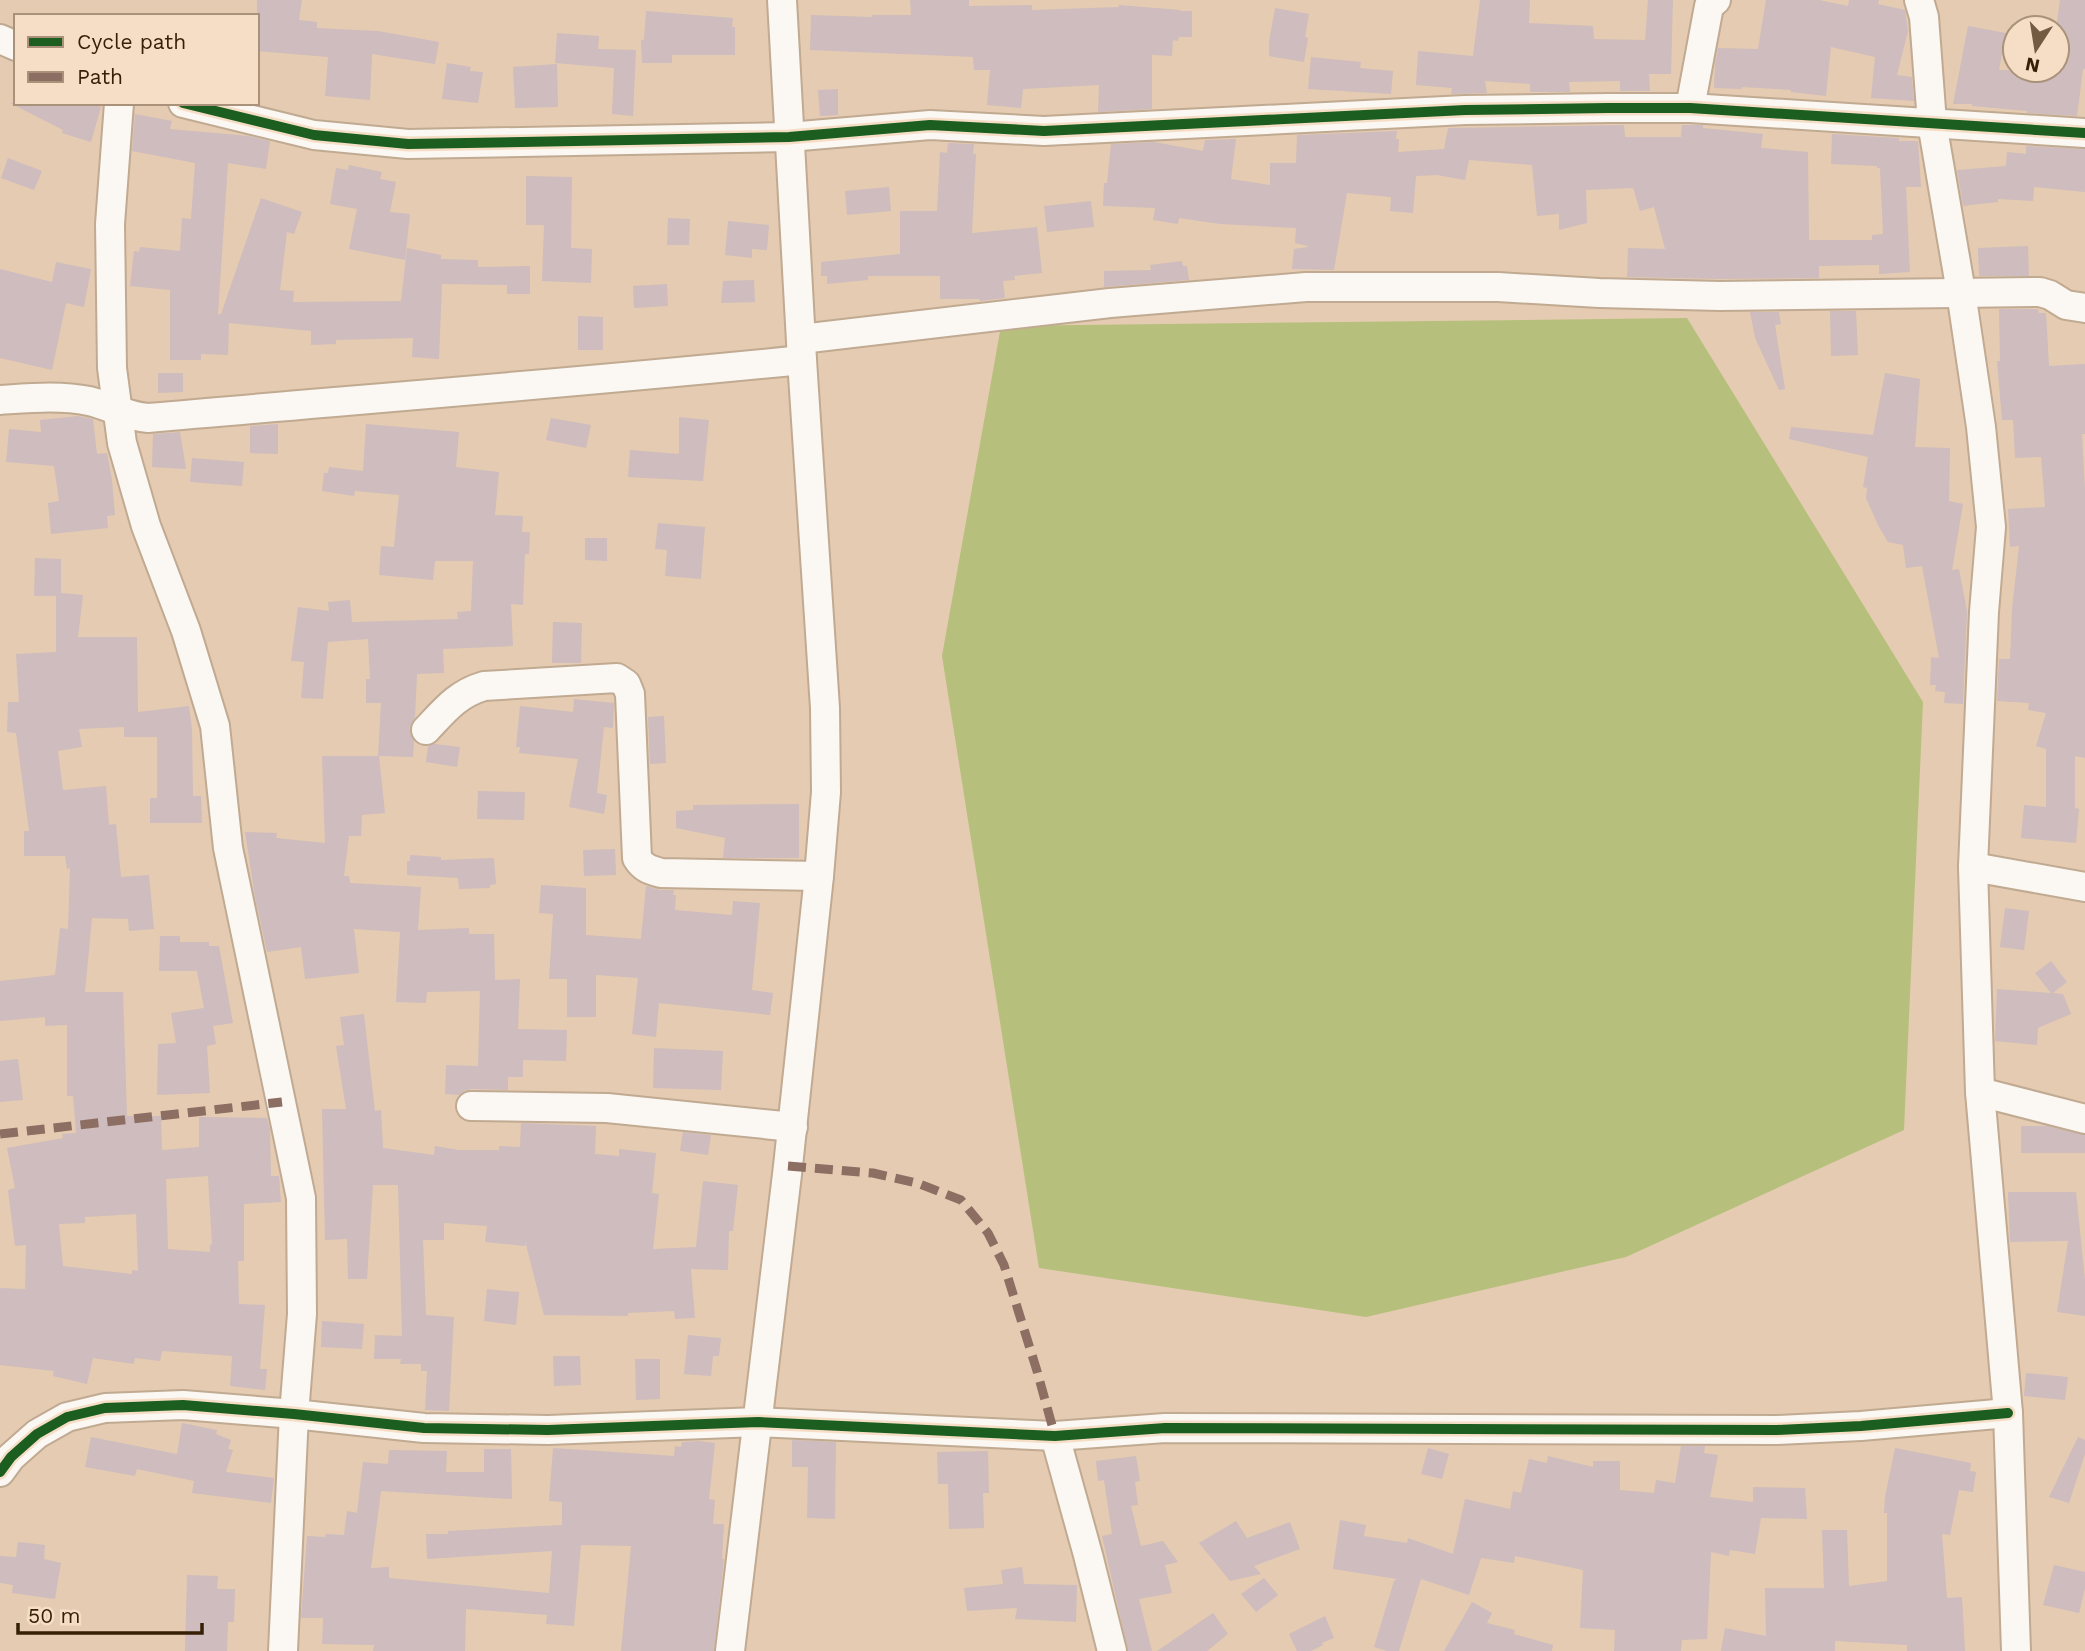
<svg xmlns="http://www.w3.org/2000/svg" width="2085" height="1651" viewBox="0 0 2085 1651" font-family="'Work Sans',sans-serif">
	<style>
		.green { fill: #b6c07c }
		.building { fill: #cebcbe; fill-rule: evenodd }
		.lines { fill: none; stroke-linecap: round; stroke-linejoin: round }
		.street-casing { stroke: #c0aa92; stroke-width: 32 }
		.street { stroke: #fbf7f3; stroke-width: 28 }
		.quiet { stroke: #8d6e63; stroke-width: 9; stroke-dasharray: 18 9; stroke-linecap: butt }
		.cycleway-casing { stroke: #f6dec6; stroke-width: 15 }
		.cycleway { stroke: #1b5e20; stroke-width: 10 }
	</style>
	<rect width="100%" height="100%" fill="#e5cbb1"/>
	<path class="green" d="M1687,318L1923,702L1904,1130L1626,1257L1366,1317L1039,1268L942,656L1001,326Z"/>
	<g class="building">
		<path d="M257,0H302L299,20L317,22V28L378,31L439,42L435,64L372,54L370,100L325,96L328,57L257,51Z"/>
		<path d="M910,0H969V6L1032,5V10L1119,7V5L1180,10V11H1192V37H1179L1178,41L1173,40L1172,56L1152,55V109L1098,112L1099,85L1023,89L1021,108L987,105L990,70H974L973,57L810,50L811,15L872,17V15H911Z"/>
		<path d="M1480,0H1530L1529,23L1593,26L1594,39L1645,40L1648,0H1673L1671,74H1649L1650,91H1620V81L1569,82L1570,92H1530V84L1485,81L1487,93L1451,94L1452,88L1416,85L1418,51L1473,56Z"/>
		<path d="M1766,0H1819L1848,6L1849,0H1879L1878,4L1905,10L1908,31L1897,75L1912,77L1914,101L1871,98L1875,57L1831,47L1826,96L1791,92V90L1742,87V89L1714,88L1715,65L1718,48L1758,49Z"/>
		<path d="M2060,0H2085V69H2083L2077,116L2027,113V111L1972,106V104H1953L1968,26L2006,33L1999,70H2057V21Z"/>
		<path d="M1275,8L1309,14L1305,37L1308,38L1304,62L1269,56V42Z"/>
		<path d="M646,11L733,18L732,27H735V55H672V63H642L641,40H644Z"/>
		<path d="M557,33L599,36L598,49L636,50L633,116L612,114L614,68L555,63Z"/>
		<path d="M1311,57L1361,62L1360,68L1393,71L1391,94L1308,89Z"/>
		<path d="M447,63L471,67L470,71L483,72L478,103L442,99Z"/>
		<path d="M557,64L558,107L515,108L513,67Z"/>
		<path d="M838,89V115L820,116L818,90Z"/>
		<path d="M10,103H88L101,107L91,142L62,133L63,130Z"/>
		<path d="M135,114L172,121L170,129L249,136L270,141L266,169L228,163L218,314H221L261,198L302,212L294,234L287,232L280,290L294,291L293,302L401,301L407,248L441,255V259L478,260V267L530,266V294H507V285L442,284L439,359L412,357L413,338L336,340V344L311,345V331L229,323L228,355L201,354V360H170V290L130,286L134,251L139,252L140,247L180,251L182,218L191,219L195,163L132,151Z"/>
		<path d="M1624,125L1625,137H1681L1682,125H1703V128L1763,134L1761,148L1808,152L1809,240H1872V235L1883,234L1880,168H1877V166L1831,164L1832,134L1899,138V141H1918L1921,187H1906L1910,272L1879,274V265L1819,266V278L1720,279L1627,277L1628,248L1665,249L1654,207L1640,211L1633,188L1586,190L1587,223L1559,230V214L1537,216L1532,165L1469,160L1465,180L1437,175L1416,176L1413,213L1390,211L1391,197L1347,193L1334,270L1292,269L1294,249L1308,247V246L1295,243L1296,228L1220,224L1179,218L1178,224L1153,220L1155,208L1103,206L1104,183H1107L1111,144L1154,142L1203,151L1205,140L1236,139L1231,179L1270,185V163H1296L1297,135L1397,131L1396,139H1399L1398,152L1444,149L1448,128Z"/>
		<path d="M948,143L974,144L973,154H976L972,233L1037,227L1042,273L1014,276L1015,280L1003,281L1005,298L980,301L979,299H940V276H868V280L827,284V276H821V262L900,254V211H937L940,152L947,153Z"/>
		<path d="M2026,146L2085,149V192L2034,187L2033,201L1998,199V202L1963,206L1957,170L2006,166L2007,152L2026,154Z"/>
		<path d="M8,158L42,171L34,190L1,178Z"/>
		<path d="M349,165L382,172L380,179L396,182L390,212L410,214L405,260L349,249L357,209L330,204L336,168L348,170Z"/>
		<path d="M526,176L572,177L571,248L592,249L591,283L542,281L544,225H526Z"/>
		<path d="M889,187L891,211L847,215L845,191Z"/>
		<path d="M1091,201L1094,227L1047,232L1044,206Z"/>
		<path d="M668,218L690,219L689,245H667Z"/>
		<path d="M728,221L769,225L767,250L752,249V258L725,255Z"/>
		<path d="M2028,246L2029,276H1979L1978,248Z"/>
		<path d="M1182,261L1183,266H1187L1189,280L1104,287V271L1151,270L1150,265Z"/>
		<path d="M56,262L91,269L84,307L66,303L52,370L0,358V269L52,282Z"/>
		<path d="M754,280L755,302L721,303L723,281Z"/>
		<path d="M667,284L668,306L634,308L633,286Z"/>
		<path d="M1999,309H2038L2039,313H2046L2049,366L2085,364V434H2082L2085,490V758L2075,756V808L2079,809L2076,843L2021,838L2024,805L2046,807V749L2036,746L2046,713L2028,710L2029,703L1997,701L1999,659H2010L2012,609L2019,546L2010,547L2008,509L2045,507L2041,457L2015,458L2013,420H2002L1997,361H2000Z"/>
		<path d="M1830,311H1856L1858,355L1831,356Z"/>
		<path d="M1750,312H1779L1781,324L1775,325L1785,389L1779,390L1755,338Z"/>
		<path d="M578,316L603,317V350H578Z"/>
		<path d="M158,373H183V392L158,393Z"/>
		<path d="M1885,373L1920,379L1915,447L1950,448L1949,501L1963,504L1952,570L1959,569L1967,611L1963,704L1944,703L1945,692L1935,691L1936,685H1930L1931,657L1939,658L1922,566L1906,568L1903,545L1888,542L1878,525L1866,498L1867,488L1863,487L1868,457L1789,439L1791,427L1873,435Z"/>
		<path d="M78,416L93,419L97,454L107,453L112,480L115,515L107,516L108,528L51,534L48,503L59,501L54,466L6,462L9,429L41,432L40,420Z"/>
		<path d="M679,417L709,420L703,481L628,477L630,450L679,454Z"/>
		<path d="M551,418L591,425L586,448L546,440Z"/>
		<path d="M278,424V454L250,453V426Z"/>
		<path d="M366,424L459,432L456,467L499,472L495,515L523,516L522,532H530L529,554H525L523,605L511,604L513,646L443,649L444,673L417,674L415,717L410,727V734L414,741L413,757L379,756L385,813L362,815L361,836H349L344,876H349L350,883L421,887L418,930L469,928V934H494L495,980L520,979L518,1029L567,1030L566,1061L523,1060V1077H508V1090L471,1089L464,1091L459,1095L445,1094L446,1065L478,1066L480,991L427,992L426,1003L396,1002L400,932L354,929L359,973L305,979L301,947L267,952L255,897L245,832L277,833L276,838L325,843L322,756H378L381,703H366V679H370L368,639L328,642L323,699L301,698L304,662L291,661L298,607L329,611L328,602L350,600L352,622L458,619L457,612L471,611L473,561H435L433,580L379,575L381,546L394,547L399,495L355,491L354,496L322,491L324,473H328L329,467L363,471Z"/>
		<path d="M180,432L186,469L152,467L153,434Z"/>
		<path d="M192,458L244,462L242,486L190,482Z"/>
		<path d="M658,523L705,527L701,579L665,576L667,550L655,549Z"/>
		<path d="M585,538H607V561L585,560Z"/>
		<path d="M35,558L61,559V593L83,595L78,637H137L138,712L189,706L192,729L193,796H201L202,823H150V798H157V737H124V727L79,729L82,747L58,751L63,790L106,786L109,825L116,824L121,877L149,875L154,929L129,931L128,919L92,918L85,992H123L127,1116H161L162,1150L199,1147V1117L267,1118L270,1130L271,1176H279L281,1202L244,1204V1261H238L239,1304L265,1305L260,1369H267L265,1390L230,1386L232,1356L162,1351L160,1361L135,1358L134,1364L93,1358L87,1384L53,1376L54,1371L0,1365V1288L25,1289L26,1245L15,1246L8,1190L15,1188L7,1148L63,1138L62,1134L76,1133L73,1096H67V1025L45,1026V1017L0,1021V981L55,975L60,928L68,929L70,868L67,869L65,856H24V831H29L16,733L7,732L8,702H19L16,654L56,652V596H34ZM208,1176L212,1244L210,1245V1252L168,1249L166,1179ZM136,1214L138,1271L132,1270V1274L63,1266L59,1224L85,1223V1217Z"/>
		<path d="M553,622L582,623L581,663H552Z"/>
		<path d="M574,699L614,703L613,728L604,727L597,793L607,795L604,814L569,807L578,759L519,753L520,747H516L520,706L573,712Z"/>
		<path d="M664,716L666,763L650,764L648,717Z"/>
		<path d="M435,744L460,747L457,767L426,762L428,746Z"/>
		<path d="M478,791L525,792L524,820L477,819Z"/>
		<path d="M799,804V858H723L725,838L676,828V811L693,810V805Z"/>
		<path d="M615,849L616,875L584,876L583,850Z"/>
		<path d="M410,855L441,857V860L494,858L496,884L490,885V888L459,889L458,878L407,875V861H410Z"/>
		<path d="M541,885L586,888V935L641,939L646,886L660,890H674L673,895H676L675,910L732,915L733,901L760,903L752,990L773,993L770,1015L659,1003L656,1037L632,1034L638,978L596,975V1017H567V979H549L553,914L539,913Z"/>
		<path d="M2005,908L2029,911L2024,950L2000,947Z"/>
		<path d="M160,936H180V942H209V946H219L233,1023L213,1026L216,1044L207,1046L210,1093L157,1095L158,1044L176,1043L171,1013L204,1008L197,971H159Z"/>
		<path d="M2051,961L2067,982L2053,993L2063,994L2071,1014L2038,1028L2037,1045L1995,1041L1997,989L2051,993L2035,973Z"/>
		<path d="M364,1014L375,1111L381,1110L383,1148L434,1155L435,1146L459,1150H499V1146L520,1147L521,1123L596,1126L595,1154L619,1156V1149L656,1153L652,1193L659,1194L653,1249L696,1247L703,1181L738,1185L733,1231H729L728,1270L691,1269L695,1318L675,1319L674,1311L628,1313V1316L544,1315L525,1241V1246L485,1242L487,1226L444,1223V1240H423L426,1315L454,1317L449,1411L425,1410L427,1371H421V1364H400L401,1359H374L375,1335L402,1336L398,1185H373L367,1279H348L347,1239L325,1240L322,1109H346L336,1046L344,1045L340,1017Z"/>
		<path d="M654,1048L723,1051L721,1090L653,1088Z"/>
		<path d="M18,1059L23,1100L0,1102V1061Z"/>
		<path d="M2021,1126H2047L2085,1135V1153H2021Z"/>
		<path d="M683,1132L711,1135L708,1155L680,1151Z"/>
		<path d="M2008,1192H2076L2085,1280V1316L2057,1312L2068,1241L2010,1242Z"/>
		<path d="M487,1289L519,1292L516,1325L484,1321Z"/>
		<path d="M322,1321L364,1324L362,1349L321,1347Z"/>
		<path d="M688,1335L721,1338L719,1356H713L711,1376L684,1374Z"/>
		<path d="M553,1356H580L581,1385L554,1386Z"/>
		<path d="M635,1359H660V1399L636,1400Z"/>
		<path d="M2026,1373L2068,1377L2065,1400L2024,1396Z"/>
		<path d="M182,1423L217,1430L216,1434L231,1440L228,1449L233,1450L226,1472L274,1478L271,1503L192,1493L194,1481L137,1469L135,1476L85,1467L91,1437L177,1454Z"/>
		<path d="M2078,1437L2085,1440V1454L2069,1503L2049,1497Z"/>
		<path d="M792,1440L836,1442L835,1519L807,1518L808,1467H792Z"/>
		<path d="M699,1441L715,1443L709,1499L715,1500L713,1524H724L722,1559H724L714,1651H621L631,1546L581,1545L574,1626L546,1624L547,1615L466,1609L465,1651H373L374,1645L322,1644L323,1618H301L307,1536L325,1537L326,1534L344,1535L347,1511L357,1513L363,1462L388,1464L389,1450L447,1451L446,1472H484V1449H511L512,1499L381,1491L371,1568L389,1567V1578L549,1593L552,1551L427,1559L426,1534H448V1531L562,1525V1502L549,1501L553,1448L674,1456L675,1446L681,1447L682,1442Z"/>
		<path d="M1681,1446H1705L1704,1453L1718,1455L1710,1497L1753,1502V1487L1805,1488L1807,1519L1761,1518L1755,1554L1730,1550L1729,1556L1711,1552L1707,1639L1682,1640L1681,1651H1614L1615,1630L1580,1628L1583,1570L1515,1556L1514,1563L1481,1558L1469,1595L1421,1579L1399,1651H1387L1374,1647L1394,1581L1397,1579L1333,1569L1340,1520L1366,1525L1364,1536L1407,1543L1408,1538L1453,1554L1465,1499L1510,1509L1513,1491L1521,1493L1529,1459L1547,1463L1548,1456L1593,1467V1461H1620V1490L1654,1493L1656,1480L1675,1483Z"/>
		<path d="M1428,1448L1449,1454L1442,1479L1421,1474Z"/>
		<path d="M1895,1448L1971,1463L1970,1471L1976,1472L1973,1492L1959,1490L1950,1535L1942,1534L1947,1598L1962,1597L1965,1651H1907V1645L1835,1641V1651H1721L1725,1628L1766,1636L1765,1588H1824L1822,1530H1847L1849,1586L1887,1581V1513H1884L1885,1497Z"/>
		<path d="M988,1451L989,1493H983L984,1528L949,1529L948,1484H938L937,1452Z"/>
		<path d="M1136,1456L1140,1481L1135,1482L1138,1505L1131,1506L1141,1546L1163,1541L1178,1562L1165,1565L1172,1593L1139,1599L1152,1651H1128L1102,1536L1112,1534L1104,1480L1098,1481L1096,1461Z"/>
		<path d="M1236,1521L1247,1538L1290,1522L1300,1549L1254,1566L1261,1574L1230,1581L1199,1543Z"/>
		<path d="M18,1542L45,1545L44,1559L61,1563L55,1599L12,1593L13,1585L0,1583V1556L16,1557Z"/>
		<path d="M2054,1565L2085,1572V1588L2079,1613L2043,1605Z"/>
		<path d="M1022,1567L1024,1584L1077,1585L1076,1622L1015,1619L1017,1608L967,1611L964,1588L1003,1584L1001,1570Z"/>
		<path d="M187,1575L218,1576L217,1589H235L234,1622H228L227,1651H185Z"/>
		<path d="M1264,1578L1278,1595L1256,1612L1241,1594Z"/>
		<path d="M1472,1602L1492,1613L1487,1623L1515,1630L1514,1634L1553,1645L1552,1651H1444Z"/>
		<path d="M1213,1613L1228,1634L1207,1651H1157Z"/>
		<path d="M1325,1616L1334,1638L1322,1643L1323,1645L1311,1651H1297L1289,1634Z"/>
	</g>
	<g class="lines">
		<defs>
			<g id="street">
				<path d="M1919,0L1924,17L1932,123L1961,292L1981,427L1991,527L1984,612L1973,867L1980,1092L2008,1413L2016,1651"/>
				<path d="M0,39L16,46"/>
				<path d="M119,103L110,224L112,368L122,443L146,526L186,631L215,726L228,848L301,1198L302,1314L294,1414L283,1651"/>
				<path d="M183,103L314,135L408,144L789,137L930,125L1044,131L1465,110L1608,108H1690L2085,133"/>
				<path d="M1690,108L1709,6L1716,0"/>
				<path d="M801,339L1110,303L1306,287H1498L1599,293L1720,296L2040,292L2050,295L2066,305L2085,308"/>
				<path d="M0,400C30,398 60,395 89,401C111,406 124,416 148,418C366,399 584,382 802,360"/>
				<path d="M426,730C445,710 457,694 484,686L617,678L626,684L630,694L637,858C643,868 650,870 661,873L819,876"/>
				<path d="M1973,867L2085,887"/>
				<path d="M1980,1092L2085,1119"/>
				<path d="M471,1106L607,1108L793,1127"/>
				<path d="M1055,1436L1088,1555L1112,1651"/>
				<path d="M0,1472L11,1457L37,1434L67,1417L105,1408L183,1405L294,1414L424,1428L548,1430L758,1422L1055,1436L1165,1428L1777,1430L1861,1426L2008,1413"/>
				<path d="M730,1651L788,1166L819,876L826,792L825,708L802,360L782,0"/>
			</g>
		</defs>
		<use href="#street" class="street-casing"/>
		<use href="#street" class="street"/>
		<g class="quiet">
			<path d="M0,1134L282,1102"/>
			<path d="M788,1166L873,1173L917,1183L961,1200L988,1233L1004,1265L1037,1371L1055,1436"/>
		</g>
		<defs>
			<g id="cycleway">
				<path d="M183,103L314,135L408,144L789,137L930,125L1044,131L1465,110L1608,108H1690L2085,133"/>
				<path d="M0,1472L11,1457L37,1434L67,1417L105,1408L183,1405L294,1414L424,1428L548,1430L758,1422L1055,1436L1165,1428L1777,1430L1861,1426L2008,1413"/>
			</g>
		</defs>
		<use href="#cycleway" class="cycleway-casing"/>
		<use href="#cycleway" class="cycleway"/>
	</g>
	<rect x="14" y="14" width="245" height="91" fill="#f6dec6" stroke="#a99279" stroke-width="2"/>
	<rect x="28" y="37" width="35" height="10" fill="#1b5e20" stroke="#a99279" stroke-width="2"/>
	<text x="77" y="49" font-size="21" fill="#351f05">Cycle path</text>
	<rect x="28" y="72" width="35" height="10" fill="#8d6e63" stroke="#a99279" stroke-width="2"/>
	<text x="77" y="84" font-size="21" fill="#351f05">Path</text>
	<g transform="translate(2036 49) rotate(192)"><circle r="33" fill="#f6dec6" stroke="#a99279" stroke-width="2"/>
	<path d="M0-5L12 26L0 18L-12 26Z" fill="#735b41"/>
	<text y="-10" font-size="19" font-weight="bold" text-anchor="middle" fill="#351f05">N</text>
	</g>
	<path d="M18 1623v10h184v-10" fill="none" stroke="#351f05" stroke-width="3.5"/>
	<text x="28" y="1623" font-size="21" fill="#351f05" stroke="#f6dec6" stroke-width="5" paint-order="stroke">50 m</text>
</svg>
